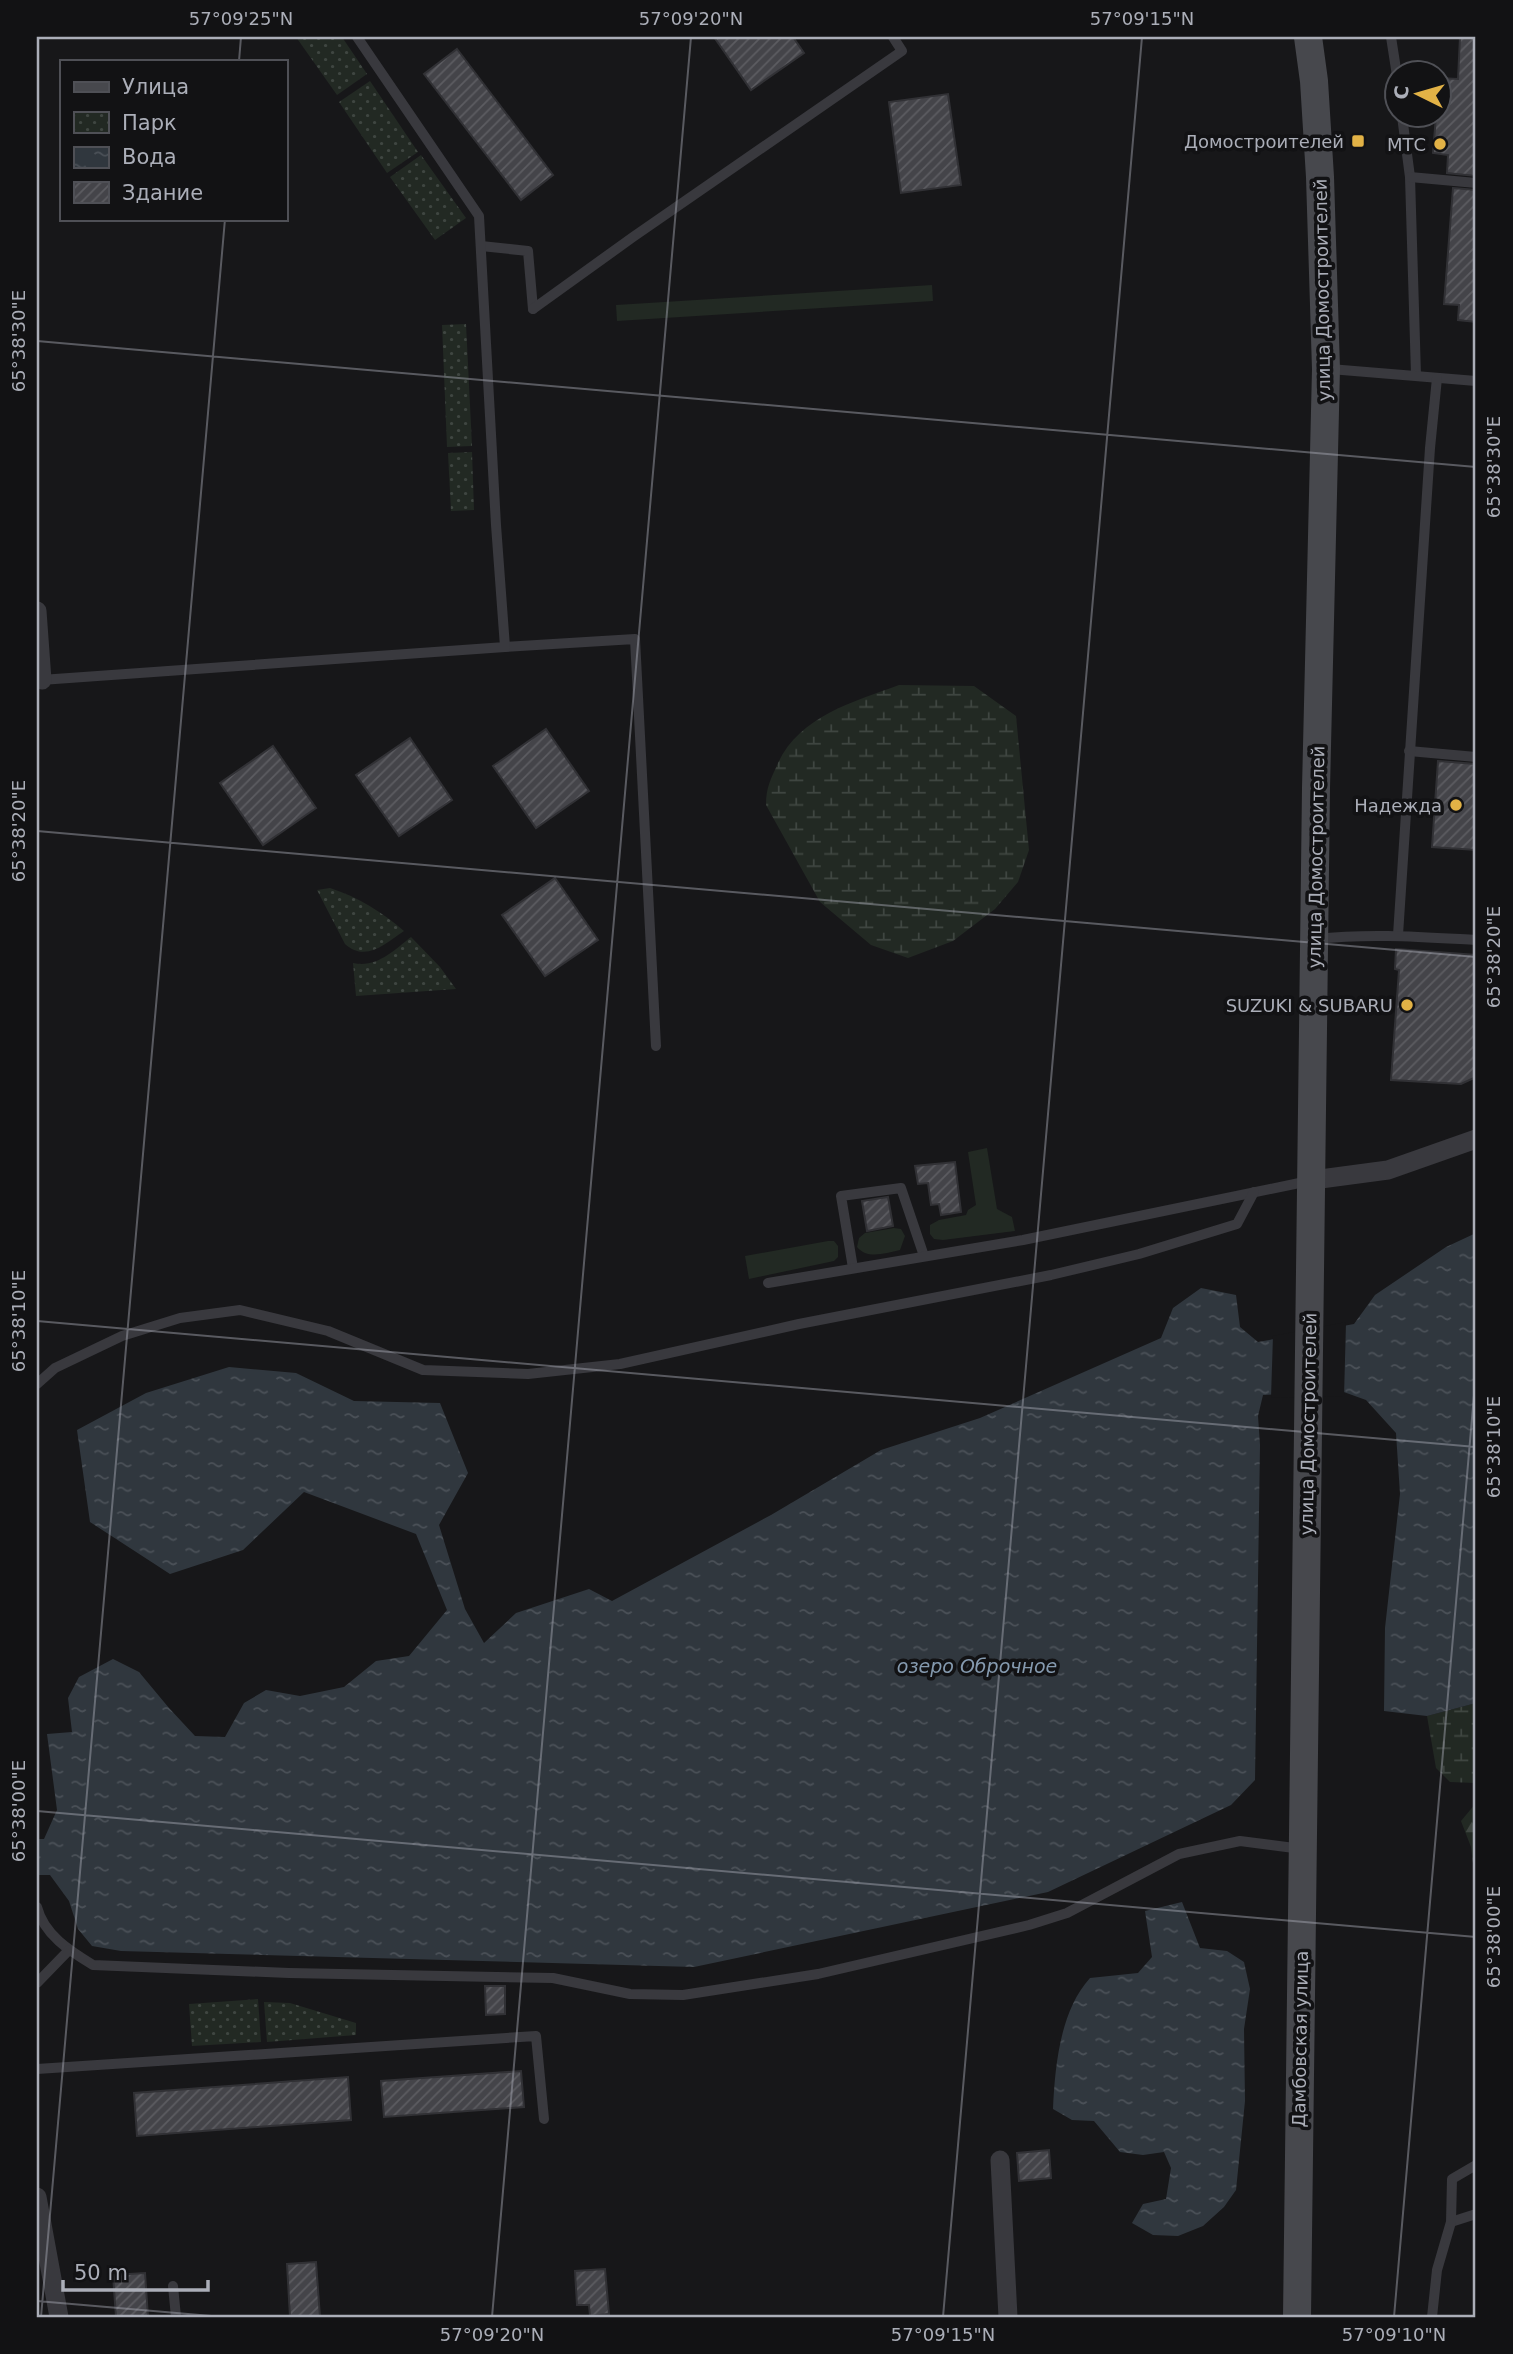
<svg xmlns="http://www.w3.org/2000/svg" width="1513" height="2354" viewBox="0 0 1513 2354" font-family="'DejaVu Sans',sans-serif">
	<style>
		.grass { fill: #222923 }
		.forest { fill: url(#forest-firs) }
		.wetland { fill: url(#wetland-marsh) }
		.park { fill: url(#park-dots) }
		.water { fill: url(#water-ripples) }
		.pier { fill: #171719 }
		.building { fill: url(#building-hatch); stroke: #313135; stroke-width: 2 }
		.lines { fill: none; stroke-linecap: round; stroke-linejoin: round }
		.service { stroke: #39393e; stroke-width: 10 }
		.minor { stroke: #39393e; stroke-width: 19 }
		.secondary { stroke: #47484d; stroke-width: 28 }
		.ticks { fill: none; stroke: #abaeb8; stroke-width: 2; stroke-opacity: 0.45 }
		.poi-dot { fill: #e2b246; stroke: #121214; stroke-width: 2.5 }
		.labels { text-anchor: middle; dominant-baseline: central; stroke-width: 7; stroke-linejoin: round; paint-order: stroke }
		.poi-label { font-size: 18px; fill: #abaeb8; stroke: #121214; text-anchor: end }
		.street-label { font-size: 18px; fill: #abaeb8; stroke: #121214 }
		.water-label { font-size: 19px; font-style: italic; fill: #859aaf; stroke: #121214 }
		.neatline { fill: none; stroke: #abaeb8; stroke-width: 2.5 }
		.ticks-label { font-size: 18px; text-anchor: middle; fill: #abaeb8 }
	</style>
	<defs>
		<pattern id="forest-firs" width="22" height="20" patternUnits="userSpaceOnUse" patternTransform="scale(1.75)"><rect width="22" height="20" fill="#222923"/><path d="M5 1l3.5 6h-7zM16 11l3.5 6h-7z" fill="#3f4641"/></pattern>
		<pattern id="wetland-marsh" width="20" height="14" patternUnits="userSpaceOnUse" patternTransform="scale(1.75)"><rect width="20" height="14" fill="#222923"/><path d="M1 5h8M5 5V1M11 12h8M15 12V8" fill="none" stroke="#3f4641"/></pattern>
		<pattern id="park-dots" width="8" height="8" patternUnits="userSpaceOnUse" patternTransform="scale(1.75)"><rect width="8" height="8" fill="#222923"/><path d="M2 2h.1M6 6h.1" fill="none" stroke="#3f4641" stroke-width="1.8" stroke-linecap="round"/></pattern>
		<pattern id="water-ripples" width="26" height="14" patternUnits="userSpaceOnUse" patternTransform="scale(1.75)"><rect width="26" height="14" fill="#30373e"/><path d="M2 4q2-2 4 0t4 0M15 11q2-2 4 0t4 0" fill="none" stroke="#4b5158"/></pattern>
		<pattern id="building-hatch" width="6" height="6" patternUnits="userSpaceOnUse" patternTransform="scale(1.75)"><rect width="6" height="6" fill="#444449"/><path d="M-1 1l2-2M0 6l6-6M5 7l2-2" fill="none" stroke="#5c5c61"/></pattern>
	</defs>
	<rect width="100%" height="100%" fill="#171719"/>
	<g class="grass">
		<path d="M932,285L933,301L617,321L616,305Z"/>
		<path d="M987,1148L997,1209L1012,1217L1015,1231L943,1240L934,1239L930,1234V1225L939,1220L966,1215L968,1210L976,1205L968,1152Z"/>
		<path d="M894,1228L901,1229L905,1236L900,1250C885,1253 868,1260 857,1247L859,1238L865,1233Z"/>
		<path d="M828,1241H834L838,1246V1257L834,1261L749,1279L745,1256Z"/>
	</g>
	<path class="forest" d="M1476,1803V1887L1471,1847L1461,1821Z"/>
	<g class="wetland">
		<path d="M899,685L974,686L1016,716L1029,850L1018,882L995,909L953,941L908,958L871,945L820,902L766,805C766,787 771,779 778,763C800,716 853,702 899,685Z"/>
		<path d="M1476,1703V1783L1450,1782L1436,1768L1427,1716Z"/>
	</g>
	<g class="park">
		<path d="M296,37H342L367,74L337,95Z"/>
		<path d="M370,81L418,152L387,173L339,102Z"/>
		<path d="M421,155L466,218L435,240L390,177Z"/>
		<path d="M466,324L472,446L447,447L442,325Z"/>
		<path d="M472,452L474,510L451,511L448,453Z"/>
		<path d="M330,888C358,897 382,912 404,931C386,943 366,963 345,944L317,890Z"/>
		<path d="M411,937L440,967L456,989L356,996L353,963C377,968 393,951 411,937Z"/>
		<path d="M258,1999L261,2042L192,2046L189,2004Z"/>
		<path d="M264,2002L290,2003L356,2023V2035L267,2042Z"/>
	</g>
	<g class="water">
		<path d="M1476,1233V1703L1427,1716L1384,1711L1385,1628L1400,1494L1396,1433L1366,1400L1341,1391L1263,1395L1258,1416L1260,1445L1255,1780L1231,1805L1048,1892L694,1967L121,1951L92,1946L78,1929L69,1901L50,1875H37V1839H44L57,1810L47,1734L72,1732L68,1698L79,1677L113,1659L139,1672L169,1708L195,1736L225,1737L244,1703L266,1690L300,1696L344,1687L376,1661L409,1656L447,1610L416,1534L304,1492L243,1550L170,1574L90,1522L77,1430L146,1393L229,1367L296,1373L354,1401L440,1403L468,1473L439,1525L465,1609L484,1643L516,1613L589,1589L612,1601L771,1515L881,1450L980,1418L1161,1338L1173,1308L1201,1288L1236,1295L1240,1327L1258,1342L1354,1324L1375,1295L1446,1247Z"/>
		<path d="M1182,1902L1200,1948L1227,1951L1244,1962L1250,1989L1244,2029L1245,2101L1236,2190L1224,2207L1203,2226L1178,2236L1153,2235L1132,2223L1143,2204L1166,2199L1171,2168L1164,2152L1143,2155L1120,2152L1094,2121L1072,2120L1053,2109C1055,2066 1060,2011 1090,1978L1138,1973L1152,1957L1145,1911Z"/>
	</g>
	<path class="pier" d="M1346,1322L1344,1396L1271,1398L1273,1336Z"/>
	<g class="building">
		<path d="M714,37H793L804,53L751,90Z"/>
		<path d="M1460,37H1476V176L1447,173L1448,155L1433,153L1436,116H1439V78L1458,79Z"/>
		<path d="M457,49L553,175L521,200L424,74Z"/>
		<path d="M948,94L961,185L901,193L889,102Z"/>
		<path d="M1453,188L1476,190V322L1458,320L1459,305L1444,304Z"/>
		<path d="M546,729L589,791L536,828L493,766Z"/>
		<path d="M410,738L452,800L399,836L356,775Z"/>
		<path d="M273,746L316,808L263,845L220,783Z"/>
		<path d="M1438,761L1476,764V850L1432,847Z"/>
		<path d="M555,878L598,940L545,976L502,915Z"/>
		<path d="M1396,949L1476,955V1077L1461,1084L1391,1080L1399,970L1395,969Z"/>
		<path d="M955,1162L961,1212L941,1215L939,1204L931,1205L928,1183L918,1184L915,1166Z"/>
		<path d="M888,1197L893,1226L867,1231L862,1201Z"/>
		<path d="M485,1986H505V2014L486,2015Z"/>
		<path d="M521,2071L524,2107L384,2117L381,2081Z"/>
		<path d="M348,2077L351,2120L137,2136L134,2093Z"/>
		<path d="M1049,2150L1051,2178L1019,2181L1017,2153Z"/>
		<path d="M316,2262L320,2317H290L287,2264Z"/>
		<path d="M605,2269L609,2314L590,2316L589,2305H577L575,2271Z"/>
		<path d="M145,2273L148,2317H116L113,2275Z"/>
	</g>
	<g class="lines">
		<g class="service">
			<path d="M1391,37L1398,82"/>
			<path d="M1402,116L1410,177L1416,375"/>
			<path d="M1410,177L1476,183"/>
			<path d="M481,246L528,251L533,309"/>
			<path d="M533,309L633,237L902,51L893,37"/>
			<path d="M1330,369L1476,381"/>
			<path d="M505,647L635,639L656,1046"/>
			<path d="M41,680L505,647L496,525L479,216L357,37"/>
			<path d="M1409,751L1476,757"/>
			<path d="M1398,935L1430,448L1437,378"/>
			<path d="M1316,939C1370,933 1422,937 1476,940"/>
			<path d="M853,1268L841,1196L901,1188L924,1256"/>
			<path d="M768,1283L1023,1240L1309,1181"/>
			<path d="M37,1384L55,1368L122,1336L180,1318L240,1310L328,1331L423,1370L528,1374L620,1364L799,1324L1051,1275L1139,1254L1237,1224L1254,1192"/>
			<path d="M37,1907C44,1935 70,1951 93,1965L289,1973L553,1978L630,1994L683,1995L818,1974L1029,1925L1067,1913L1179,1854L1240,1841L1302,1849"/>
			<path d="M37,1983L69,1950"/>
			<path d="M37,2069L536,2036L544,2119"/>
			<path d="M1451,2222L1476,2214"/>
			<path d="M173,2286L176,2317"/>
			<path d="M1432,2317L1437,2270L1451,2222L1452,2179L1476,2165"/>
		</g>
		<g class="minor">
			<path d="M37,611L42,680"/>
			<path d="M1313,1180L1388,1170L1476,1139"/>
			<path d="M1000,2160L1008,2317"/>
			<path d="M37,2197L59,2317"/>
		</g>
		<path class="secondary" d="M1297,2317L1316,788L1326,369L1320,177L1314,81L1308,37"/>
	</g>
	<path class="ticks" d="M239,61L241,37M37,341L1476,467M37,831L1476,957M37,1321L1476,1447M37,1811L1476,1937M37,2301L223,2317M41,2317L225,219M492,2317L691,37M943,2317L1142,37M1394,2317L1476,1372"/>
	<g class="poi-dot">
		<rect x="1351" y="134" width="14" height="14" rx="3.5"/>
		<circle cx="1440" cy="144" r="7"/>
		<circle cx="1456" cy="805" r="7"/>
		<circle cx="1407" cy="1005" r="7"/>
	</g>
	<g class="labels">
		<g class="poi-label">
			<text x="1344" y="141">Домостроителей</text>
			<text x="1426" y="144">МТС</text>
			<text x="1442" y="805">Надежда</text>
			<text x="1393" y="1005">SUZUKI &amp; SUBARU</text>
		</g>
		<g class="street-label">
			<text transform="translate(1322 290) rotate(-91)">улица Домостроителей</text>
			<text transform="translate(1316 857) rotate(-89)">улица Домостроителей</text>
			<text transform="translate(1308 1424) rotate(-89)">улица Домостроителей</text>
			<text transform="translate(1300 2039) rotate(-89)">Дамбовская улица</text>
		</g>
		<g class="water-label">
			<text x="977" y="1666">озеро Оброчное</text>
		</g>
	</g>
	<rect width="1513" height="2354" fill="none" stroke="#121214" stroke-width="77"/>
	<rect x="60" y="60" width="228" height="161" fill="#121214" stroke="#4f5056" stroke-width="2"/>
	<rect x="74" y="82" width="35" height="10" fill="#47484d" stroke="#4f5056" stroke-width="2"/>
	<text x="122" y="94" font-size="21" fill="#abaeb8">Улица</text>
	<rect x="74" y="112" width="35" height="21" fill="url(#park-dots)" stroke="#4f5056" stroke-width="2"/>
	<text x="122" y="130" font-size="21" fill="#abaeb8">Парк</text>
	<rect x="74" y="147" width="35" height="21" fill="url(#water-ripples)" stroke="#4f5056" stroke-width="2"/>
	<text x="122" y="164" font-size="21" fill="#abaeb8">Вода</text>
	<rect x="74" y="182" width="35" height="21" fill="url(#building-hatch)" stroke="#4f5056" stroke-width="2"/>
	<text x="122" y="200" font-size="21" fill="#abaeb8">Здание</text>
	<g transform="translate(1418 94) rotate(275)"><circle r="33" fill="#121214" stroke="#4f5056" stroke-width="2"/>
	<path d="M0-5L12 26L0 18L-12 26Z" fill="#e2b246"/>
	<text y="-10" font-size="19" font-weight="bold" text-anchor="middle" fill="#abaeb8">С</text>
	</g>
	<path d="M63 2280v10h145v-10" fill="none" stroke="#abaeb8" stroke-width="3.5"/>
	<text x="74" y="2280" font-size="21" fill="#abaeb8" stroke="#121214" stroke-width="5" paint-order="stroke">50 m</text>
	<rect x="38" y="38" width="1436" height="2278" class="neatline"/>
	<g class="ticks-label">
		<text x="241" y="25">57°09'25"N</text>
		<text x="691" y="25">57°09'20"N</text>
		<text x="1142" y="25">57°09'15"N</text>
		<text transform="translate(19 341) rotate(-90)" y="6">65°38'30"E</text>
		<text transform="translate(1494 467) rotate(-90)" y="6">65°38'30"E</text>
		<text transform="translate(19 831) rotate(-90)" y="6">65°38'20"E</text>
		<text transform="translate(1494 957) rotate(-90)" y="6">65°38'20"E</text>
		<text transform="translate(19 1321) rotate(-90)" y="6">65°38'10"E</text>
		<text transform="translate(1494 1447) rotate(-90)" y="6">65°38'10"E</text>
		<text transform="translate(19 1811) rotate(-90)" y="6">65°38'00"E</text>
		<text transform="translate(1494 1937) rotate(-90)" y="6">65°38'00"E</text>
		<text x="492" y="2341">57°09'20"N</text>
		<text x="943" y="2341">57°09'15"N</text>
		<text x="1394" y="2341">57°09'10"N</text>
	</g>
</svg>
